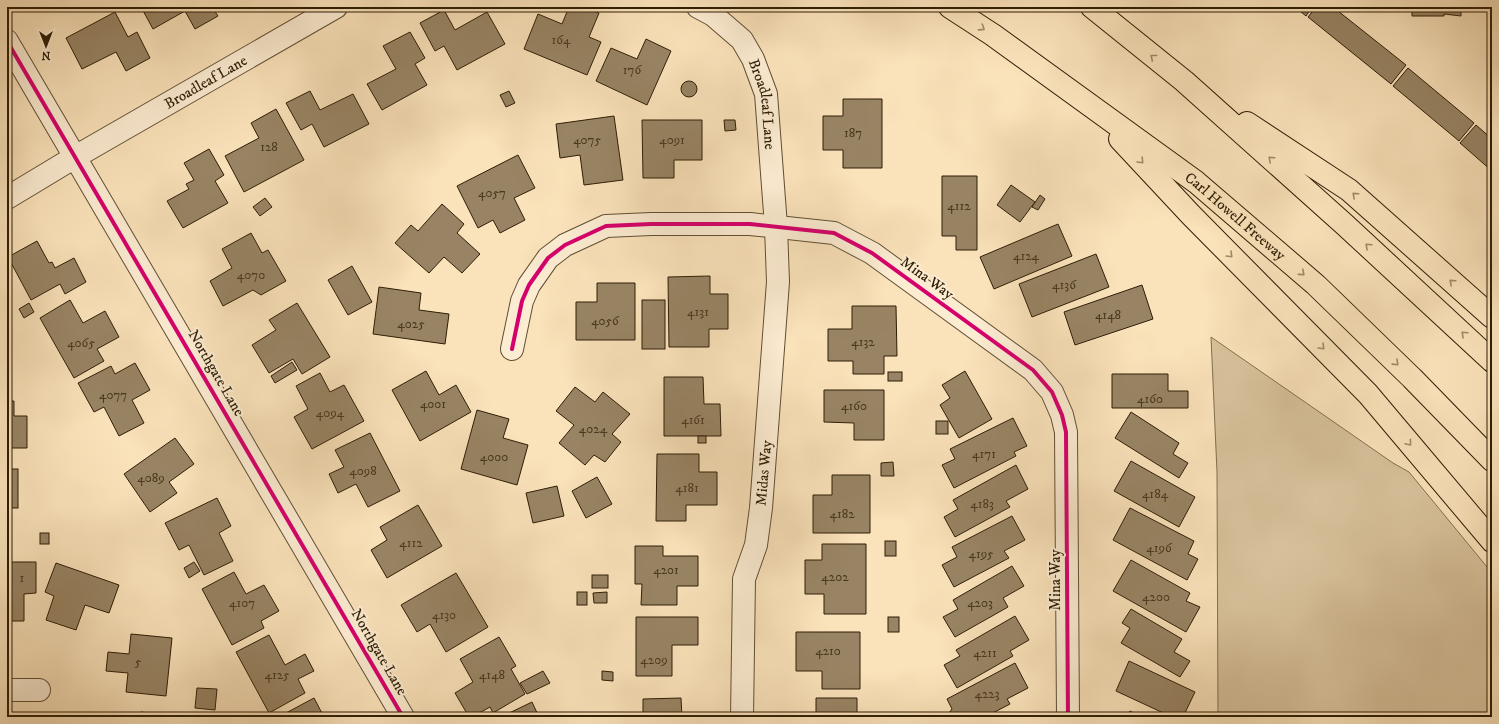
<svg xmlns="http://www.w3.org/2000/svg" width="1499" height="724" viewBox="0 0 1499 724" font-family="'IM FELL DW Pica',serif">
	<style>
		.green { fill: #d7c19b; stroke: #827050 }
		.building { fill: #988464; stroke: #2e1e06 }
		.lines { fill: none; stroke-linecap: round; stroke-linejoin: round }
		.street-casing { stroke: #614f33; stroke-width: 24 }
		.highway-casing { stroke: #2e1e06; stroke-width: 24 }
		.street { stroke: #fcecd2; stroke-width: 22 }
		.highway { stroke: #fae2ba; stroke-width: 22 }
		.cycleway-casing { stroke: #fcecd2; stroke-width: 6 }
		.cycleway { stroke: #d6006c; stroke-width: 4 }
		.oneway { stroke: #9e8a69 }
		.labels { text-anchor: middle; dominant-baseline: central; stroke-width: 4; stroke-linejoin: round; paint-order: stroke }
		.number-label { font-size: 13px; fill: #48381e }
		.street-label { font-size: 15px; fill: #2e1e06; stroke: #fcecd2 }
	</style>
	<rect width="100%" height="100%" fill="#fae2ba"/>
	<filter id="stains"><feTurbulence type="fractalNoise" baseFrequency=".005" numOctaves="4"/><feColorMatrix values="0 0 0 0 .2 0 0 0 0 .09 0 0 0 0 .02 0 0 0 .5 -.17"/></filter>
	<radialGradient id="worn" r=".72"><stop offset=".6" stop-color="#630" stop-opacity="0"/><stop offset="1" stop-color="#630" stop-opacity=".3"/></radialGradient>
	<path class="green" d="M1211,337L1393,463L1409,472L1492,573V717H1218L1217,472Z"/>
	<g class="building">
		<path d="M141,7H212L218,16L195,29L185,11L153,29Z"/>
		<path d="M569,7H584L599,13L589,37L601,42L587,75L524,49L538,14L562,24Z"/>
		<path d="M1295,7H1312L1306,16Z"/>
		<path d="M1316,7H1333L1406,65L1391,84L1308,17Z"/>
		<path d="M1412,7H1492V16H1490V11H1461V16L1444,14V16H1412Z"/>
		<path d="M444,10L455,30L487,12L505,44L457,70L444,46L435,51L420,23Z"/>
		<path d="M115,12L128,37L137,32L150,58L126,71L116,52L82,69L66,38Z"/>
		<path d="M410,32L425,58L415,64L427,85L382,110L367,84L396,69L383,46Z"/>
		<path d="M646,39L671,51L647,105L596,81L611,48L637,59Z"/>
		<path d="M1408,68L1474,123L1459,141L1393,86Z"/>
		<circle cx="689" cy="89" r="8"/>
		<path d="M310,91L320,110L353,94L369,124L324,147L312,124L301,130L286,103Z"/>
		<path d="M509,91L515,103L506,107L500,95Z"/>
		<path d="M843,99H882V168H843V150H823V116H843Z"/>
		<path d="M276,109L304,160L244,192L225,156L259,138L251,123Z"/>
		<path d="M614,116L623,180L584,185L580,155L560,158L556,124Z"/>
		<path d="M642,120H702V160H674V178H643Z"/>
		<path d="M724,120H735L736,130L725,131Z"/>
		<path d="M1476,125L1492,139V171L1460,143Z"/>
		<path d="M209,149L224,175L215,181L228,203L183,228L167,201L189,189L186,184L194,180L184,163Z"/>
		<path d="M518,155L535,188L514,198L525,220L500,233L493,220L478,228L457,186Z"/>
		<path d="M942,176H977V250H956V236H942Z"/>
		<path d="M1011,185L1035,202L1020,222L997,205Z"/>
		<path d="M1040,195L1045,199L1038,210L1032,207Z"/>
		<path d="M265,198L272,207L260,216L253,207Z"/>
		<path d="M442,204L464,224L457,233L480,254L462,273L444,257L429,273L395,243L411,225L418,231Z"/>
		<path d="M1058,224L1072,256L994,289L980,257Z"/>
		<path d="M251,233L262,253L268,250L286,281L261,295L253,290L223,306L210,281L232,268L222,249Z"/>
		<path d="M37,241L49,263L52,262L55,268L74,258L86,282L65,294L60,284L31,300L8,257Z"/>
		<path d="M1096,254L1109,287L1032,317L1019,284Z"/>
		<path d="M352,266L372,302L348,315L328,280Z"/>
		<path d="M710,276V294H728V329H709V347H669L668,277Z"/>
		<path d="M597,283H635V340H576V302H597Z"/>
		<path d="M1142,285L1153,319L1075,345L1064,312Z"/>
		<path d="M379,287L421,293L419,310L449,314L445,344L373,334Z"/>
		<path d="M70,300L83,323L105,311L119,337L97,349L104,361L74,378L40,318Z"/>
		<rect x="642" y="300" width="23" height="49"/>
		<path d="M29,303L34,312L24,318L19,309Z"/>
		<path d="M297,303L330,357L302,374L293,359L269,373L252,345L276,330L269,320Z"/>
		<path d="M852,306H896L897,356H884V374H853V361H828V329H852Z"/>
		<path d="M292,362L297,370L275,383L271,376Z"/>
		<path d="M135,363L150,390L132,400L144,423L119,436L104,407L94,412L78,383L111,366L115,374Z"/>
		<path d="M426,371L439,395L456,385L471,412L420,441L392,390Z"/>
		<path d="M965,371L992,419L959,438L940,405L950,398L942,385Z"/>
		<rect x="888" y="372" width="14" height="9"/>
		<path d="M320,373L330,392L344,385L364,421L312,449L294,417L308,409L296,386Z"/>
		<path d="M1112,374H1168V391H1188V408H1112Z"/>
		<path d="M664,377H703L704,404H720L721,436H664Z"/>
		<path d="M575,387L595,402L603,392L630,414L612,434L621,442L605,462L594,455L585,465L559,443L574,425L556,411Z"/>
		<path d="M824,390H884V440H854V423L824,422Z"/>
		<path d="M7,401H14V416H27V448H7Z"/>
		<path d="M477,410L509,419L503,438L528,445L517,485L461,469Z"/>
		<path d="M1131,412L1179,443L1173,454L1188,463L1179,478L1115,438Z"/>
		<path d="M1013,418L1027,446L1014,452L1016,456L954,488L942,465L955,459L950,449Z"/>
		<rect x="936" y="421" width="12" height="13"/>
		<path d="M370,433L400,491L368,507L356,484L338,493L329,474L344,467L335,450Z"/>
		<rect x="698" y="436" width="8" height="7"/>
		<path d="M175,438L194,464L169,482L177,493L150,512L124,474Z"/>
		<path d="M657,454H699V472H717V505H686V521H656Z"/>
		<path d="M1131,461L1195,497L1179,527L1114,491Z"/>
		<path d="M893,462L894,476H881V463Z"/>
		<path d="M1016,465L1028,489L1006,501L1010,507L955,537L944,517L958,509L953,500Z"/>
		<rect x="7" y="469" width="11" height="39"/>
		<path d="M832,475H870V533H813V495H832Z"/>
		<path d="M597,477L612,504L586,518L572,491Z"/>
		<path d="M557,486L564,516L533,523L526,493Z"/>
		<path d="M217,498L231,526L219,533L233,561L204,575L189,545L179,550L165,523Z"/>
		<path d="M418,505L442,546L387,578L371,550L387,540L380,527Z"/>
		<path d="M1130,508L1194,541L1188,554L1198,559L1187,580L1113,540Z"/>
		<path d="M1012,516L1025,540L1004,551L1009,558L954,587L942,565L957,557L952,547Z"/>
		<rect x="40" y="533" width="9" height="11"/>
		<rect x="885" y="541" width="11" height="15"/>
		<path d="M822,544H866V614H824V594H805V560H822Z"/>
		<path d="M635,546H663V556H698V586H677V605H641L642,584H635Z"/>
		<path d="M1131,560L1190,593L1186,601L1200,607L1186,632L1113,591Z"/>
		<path d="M7,562H36V593L24,594V621H7Z"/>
		<path d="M194,562L200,571L189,578L184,568Z"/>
		<path d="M56,563L119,585L109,613L85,605L76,630L46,620L54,596L45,592Z"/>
		<path d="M1012,566L1024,586L1003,598L1008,607L955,637L943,617L958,609L953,600Z"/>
		<path d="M234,572L246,594L264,585L279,611L261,621L264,628L232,645L202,589Z"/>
		<path d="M456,573L488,627L446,652L430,624L417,632L401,605Z"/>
		<rect x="592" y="575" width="16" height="13"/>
		<rect x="577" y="592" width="10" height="13"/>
		<path d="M607,592V603H594L593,593Z"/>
		<path d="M1131,609L1182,639L1174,652L1190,661L1180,677L1121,643L1130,628L1122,623Z"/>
		<path d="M1015,616L1029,640L1010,651L1013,656L957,688L944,665L960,656L956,650Z"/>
		<path d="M636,617H698V645H672V676H636Z"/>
		<rect x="888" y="617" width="11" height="15"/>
		<path d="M796,632H860V689H822V671H796Z"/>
		<path d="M131,634L172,638L166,696L126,692L128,673L106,671L108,652L129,654Z"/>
		<path d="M269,635L285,665L305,654L314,671L298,679L305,693L269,713L236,652Z"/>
		<path d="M499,637L516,666L511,669L525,694L493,713L490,707L472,717H469L455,693L473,682L460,659Z"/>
		<path d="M1129,661L1195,692L1183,717H1172L1116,691Z"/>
		<path d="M1015,663L1028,688L1007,699L1010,704L985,717H946L952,709L947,699Z"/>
		<path d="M543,671L550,683L527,694L520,683Z"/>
		<path d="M602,671L613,672V681L602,680Z"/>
		<path d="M197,688L217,689L215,710L195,708Z"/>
		<path d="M314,698L324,717H289L286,713Z"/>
		<path d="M681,698L682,717H643V699Z"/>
		<path d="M816,698H857V717H798V715H816Z"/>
		<path d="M532,702L539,717H501Z"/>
		<path d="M1130,711L1141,717H1126Z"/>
		<path d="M141,712L176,716V717H140Z"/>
	</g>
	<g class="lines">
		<defs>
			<g id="street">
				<path id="s1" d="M698,7L713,15L742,40L753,59L766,94L776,226L778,282L761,508L756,545L744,579L742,717"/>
				<path d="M7,41L403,717"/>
				<path id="s2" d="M7,198L75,157L336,7"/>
				<path d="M512,349L522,301L529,285L548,258L565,245L606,226L651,224H750L834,233L872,253L1033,370L1052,392L1062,415L1066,432L1068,717"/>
				<path d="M7,690H39"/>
			</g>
			<g id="highway">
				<path id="s3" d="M950,7L993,35L1196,182L1316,285L1412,378L1492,460"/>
				<path d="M1092,7L1184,81L1344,224L1492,361"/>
				<path d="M1247,123L1349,190L1492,317"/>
				<path d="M1120,139L1191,215L1368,394L1492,541"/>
			</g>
		</defs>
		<use href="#street" class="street-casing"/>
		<use href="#highway" class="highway-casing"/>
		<use href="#street" class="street"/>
		<use href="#highway" class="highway"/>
		<defs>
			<g id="cycleway">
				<path d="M7,41L403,717"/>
				<path d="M512,349L522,301L529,285L548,258L565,245L606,226L651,224H750L834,233L872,253L1033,370L1052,392L1062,415L1066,432L1068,717"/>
			</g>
		</defs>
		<use href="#cycleway" class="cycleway-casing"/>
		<use href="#cycleway" class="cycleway"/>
	</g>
	<defs><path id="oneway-chevron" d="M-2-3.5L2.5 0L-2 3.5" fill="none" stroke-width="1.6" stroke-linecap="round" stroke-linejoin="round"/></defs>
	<g class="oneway">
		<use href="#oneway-chevron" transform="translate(982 28) rotate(33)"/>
		<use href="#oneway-chevron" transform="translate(1153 57) rotate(-141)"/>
		<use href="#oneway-chevron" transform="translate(1271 159) rotate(-138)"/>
		<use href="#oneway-chevron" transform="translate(1141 161) rotate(47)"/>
		<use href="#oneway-chevron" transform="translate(1355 195) rotate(-138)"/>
		<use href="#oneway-chevron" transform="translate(1368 246) rotate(-137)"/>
		<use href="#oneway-chevron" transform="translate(1230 255) rotate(45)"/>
		<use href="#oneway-chevron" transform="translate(1302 273) rotate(41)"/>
		<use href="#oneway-chevron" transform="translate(1452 282) rotate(-138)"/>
		<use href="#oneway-chevron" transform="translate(1464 334) rotate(-137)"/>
		<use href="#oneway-chevron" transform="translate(1322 347) rotate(45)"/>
		<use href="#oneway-chevron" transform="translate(1396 363) rotate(44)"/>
		<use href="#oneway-chevron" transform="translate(1409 443) rotate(50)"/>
	</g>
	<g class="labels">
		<g class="number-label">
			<text x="561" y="40">164</text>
			<text x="632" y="70">176</text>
			<text x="853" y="133">187</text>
			<text x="587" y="140">4075</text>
			<text x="672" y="140">4091</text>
			<text x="269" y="147">128</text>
			<text x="492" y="193">4057</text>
			<text x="959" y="206">4112</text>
			<text x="1026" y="256">4124</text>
			<text x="251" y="275">4070</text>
			<text x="1064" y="285">4136</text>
			<text x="698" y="312">4131</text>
			<text x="1108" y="315">4148</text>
			<text x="605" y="321">4056</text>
			<text x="411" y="324">4025</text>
			<text x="863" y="342">4132</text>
			<text x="81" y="343">4065</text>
			<text x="113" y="395">4077</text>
			<text x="1150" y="399">4160</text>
			<text x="433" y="404">4001</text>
			<text x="854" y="406">4160</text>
			<text x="330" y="413">4094</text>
			<text x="693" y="420">4161</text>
			<text x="593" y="429">4024</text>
			<text x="984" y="454">4171</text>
			<text x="494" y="457">4000</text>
			<text x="363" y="471">4098</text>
			<text x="151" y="478">4089</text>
			<text x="687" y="488">4181</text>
			<text x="1155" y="494">4184</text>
			<text x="982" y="504">4183</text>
			<text x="842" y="514">4182</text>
			<text x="411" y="543">4112</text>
			<text x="1159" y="548">4196</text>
			<text x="981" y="554">4195</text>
			<text x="666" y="570">4201</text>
			<text x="835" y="577">4202</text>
			<text x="22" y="578">1</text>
			<text x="1156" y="597">4200</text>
			<text x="242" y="603">4107</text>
			<text x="980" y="603">4203</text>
			<text x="444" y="615">4130</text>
			<text x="828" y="651">4210</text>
			<text x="985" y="653">4211</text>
			<text x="654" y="660">4209</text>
			<text x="138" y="662">5</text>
			<text x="277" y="675">4125</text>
			<text x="492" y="675">4148</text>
			<text x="987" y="694">4223</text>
		</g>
		<g class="street-label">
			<text stroke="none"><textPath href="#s2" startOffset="230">Broadleaf Lane</textPath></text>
			<text stroke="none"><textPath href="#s1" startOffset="124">Broadleaf Lane</textPath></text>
			<text stroke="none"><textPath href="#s3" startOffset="354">Carl Howell Freeway</textPath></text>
			<text transform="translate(927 278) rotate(36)">Mina Way</text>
			<text transform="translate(216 373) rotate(60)">Northgate Lane</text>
			<text transform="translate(764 473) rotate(-85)">Midas Way</text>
			<text transform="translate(1055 580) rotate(-90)">Mina Way</text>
			<text transform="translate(379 652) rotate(60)">Northgate Lane</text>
		</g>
	</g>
	<rect width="1499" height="724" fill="none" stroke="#fae2ba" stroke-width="24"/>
	<rect x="8" y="8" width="1483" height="708" fill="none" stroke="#2e1e06" stroke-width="2"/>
	<rect x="12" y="12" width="1475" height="700" fill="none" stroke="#2e1e06"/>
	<g transform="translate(46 46) rotate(180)" stroke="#fcecd2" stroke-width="3" paint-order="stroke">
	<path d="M0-3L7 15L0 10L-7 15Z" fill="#2e1e06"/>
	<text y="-6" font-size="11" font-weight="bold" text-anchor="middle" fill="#2e1e06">N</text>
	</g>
	<rect width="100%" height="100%" filter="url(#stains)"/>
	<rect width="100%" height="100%" fill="url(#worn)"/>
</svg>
